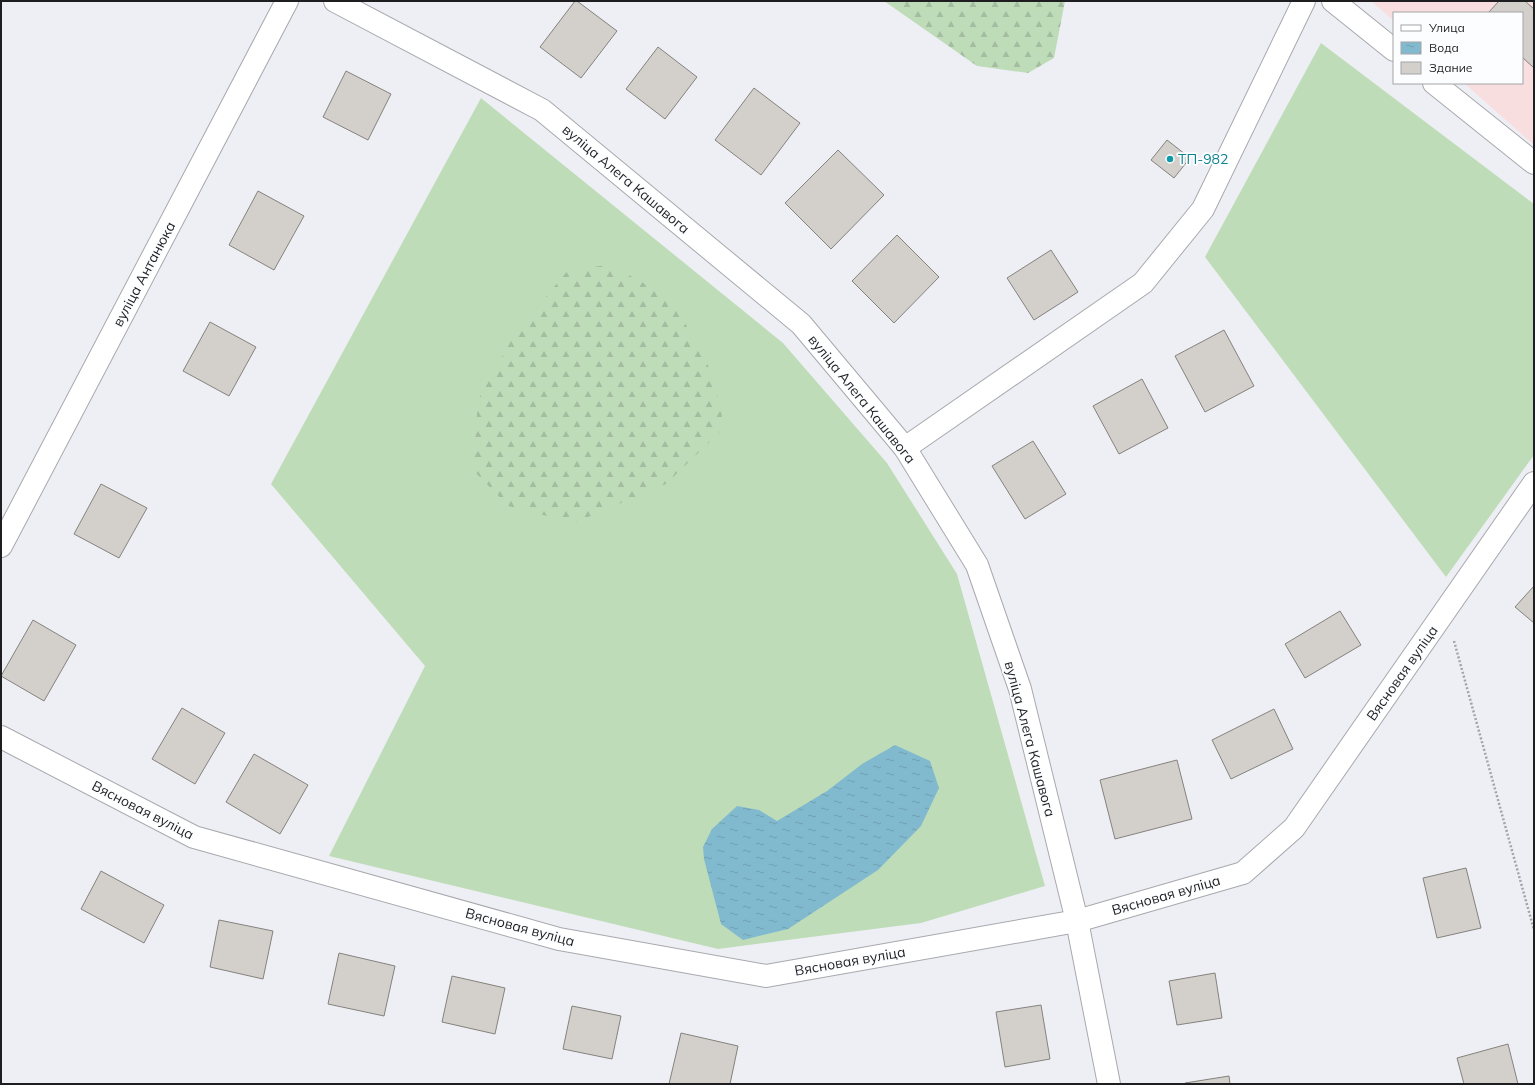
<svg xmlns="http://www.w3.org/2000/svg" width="1535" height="1085" viewBox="0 0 1535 1085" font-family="Mulish,sans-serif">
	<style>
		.industrial { fill: #f9dee0 }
		.grass { fill: #bfdcb9 }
		.forest { fill: url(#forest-firs) }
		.water { fill: url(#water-ripples) }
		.building { fill: #d3d0cb; stroke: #85827e }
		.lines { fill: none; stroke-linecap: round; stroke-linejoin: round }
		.minor-casing { stroke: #a8a9ae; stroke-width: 24 }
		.path { stroke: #a4a4a8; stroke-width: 2.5; stroke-dasharray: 2 2; stroke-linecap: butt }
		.minor { stroke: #fff; stroke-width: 22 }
		.culture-dot { fill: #0f9aa8; stroke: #fcfdff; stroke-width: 1.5 }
		.labels { text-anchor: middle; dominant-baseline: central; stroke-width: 3.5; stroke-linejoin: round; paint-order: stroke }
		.culture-label { font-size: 14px; fill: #0d838f; stroke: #fcfdff; text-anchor: start }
		.street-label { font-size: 14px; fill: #1e1e20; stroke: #fcfdff }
	</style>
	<defs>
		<pattern id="forest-firs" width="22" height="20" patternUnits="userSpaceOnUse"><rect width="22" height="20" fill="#bfdcb9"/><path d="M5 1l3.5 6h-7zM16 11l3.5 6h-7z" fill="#a4bc9f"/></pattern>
		<pattern id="water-ripples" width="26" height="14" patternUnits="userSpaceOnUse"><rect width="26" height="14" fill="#81bace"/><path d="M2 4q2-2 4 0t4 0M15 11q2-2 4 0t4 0" fill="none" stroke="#6f9fb1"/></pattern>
	</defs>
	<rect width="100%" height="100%" fill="#eeeff4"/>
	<path class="industrial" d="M1371,1H1534V145L1464,83H1522V13H1394V21Z"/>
	<g class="grass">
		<path d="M1321,43L1534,204V455L1446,577L1205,257Z"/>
		<path d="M481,98L783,343L887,463L957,574L1045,886L921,923L718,949L329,856L425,666L271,484Z"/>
	</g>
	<g class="forest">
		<path d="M884,1H1065L1054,58L1028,73L977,66Z"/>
		<path d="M610,265L642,282L678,310L710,369L720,406L724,428L666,484L574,523L508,506L473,470L478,400L514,335L569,269Z"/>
	</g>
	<path class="water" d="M895,745L930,761L939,788L921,826L878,870L788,929L743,940L721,924L704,859L703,847L712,829L737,806L759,810L777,821L827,791L862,764Z"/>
	<g class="building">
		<path d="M575,1H577L617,31L581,78L540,47Z"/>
		<path d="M1499,1H1525L1534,9V68L1522,57V13H1488Z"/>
		<path d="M658,47L697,77L665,119L626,89Z"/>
		<path d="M346,71L391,94L368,140L323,117Z"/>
		<path d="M754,88L800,123L761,175L715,140Z"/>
		<path d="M1167,140L1190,158L1174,178L1151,160Z"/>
		<path d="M838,150L884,195L831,249L785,203Z"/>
		<path d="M258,191L304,216L274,270L229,245Z"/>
		<path d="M897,235L939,277L894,323L852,281Z"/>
		<path d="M1051,250L1078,292L1034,320L1007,278Z"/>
		<path d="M210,322L256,347L229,396L183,371Z"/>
		<path d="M1224,330L1254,386L1205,412L1175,356Z"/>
		<path d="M1142,379L1168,428L1119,454L1093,406Z"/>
		<path d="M1033,441L1066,494L1025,519L992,466Z"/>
		<path d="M101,484L147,508L119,558L74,534Z"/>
		<path d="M1534,586V623L1515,607Z"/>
		<path d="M1340,611L1361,645L1305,678L1285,644Z"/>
		<path d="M33,620L76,645L44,701L1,676Z"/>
		<path d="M182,708L225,733L195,784L152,759Z"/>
		<path d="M1274,709L1293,749L1231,779L1212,740Z"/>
		<path d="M254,754L308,785L280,834L226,802Z"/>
		<path d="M1177,760L1192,819L1115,839L1100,780Z"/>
		<path d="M1466,868L1481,928L1437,938L1423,878Z"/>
		<path d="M101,871L164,905L144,943L81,909Z"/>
		<path d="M219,920L273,931L263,979L210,967Z"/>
		<path d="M339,953L395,966L384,1016L328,1004Z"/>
		<path d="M1215,973L1222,1018L1177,1025L1169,981Z"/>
		<path d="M452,976L505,988L495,1034L442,1022Z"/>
		<path d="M1041,1005L1050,1059L1005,1067L996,1012Z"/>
		<path d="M572,1006L621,1016L612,1059L563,1049Z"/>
		<path d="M681,1033L738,1046L730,1084H669Z"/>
		<path d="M1508,1044L1518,1084H1464L1457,1058Z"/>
		<path d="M1229,1076L1230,1084H1185V1083Z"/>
	</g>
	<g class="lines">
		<defs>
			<g id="minor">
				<path d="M335,1L542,110L801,324L905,448L977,565L1020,689L1077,921L1109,1084"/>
				<path d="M1333,1L1394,50"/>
				<path d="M1434,83L1534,163"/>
				<path d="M905,448L1143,283L1203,209L1304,1"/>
				<path d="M1,546L287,1"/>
				<path d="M1,737L194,837L559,939L766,976L1077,921L1243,873L1294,828L1534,483"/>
			</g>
		</defs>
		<use href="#minor" class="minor-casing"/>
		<path class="path" d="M1454,641L1534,930"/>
		<use href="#minor" class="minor"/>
	</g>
	<circle class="culture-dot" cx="1170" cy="159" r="4"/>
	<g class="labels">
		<g class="culture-label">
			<text x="1178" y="159">ТП-982</text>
		</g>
		<g class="street-label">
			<text transform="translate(626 179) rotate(40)">вуліца Алега Кашавога</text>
			<text transform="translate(144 274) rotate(-62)">вуліца Антанюка</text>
			<text transform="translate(862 399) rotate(51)">вуліца Алега Кашавога</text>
			<text transform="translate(1402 673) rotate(-55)">Вясновая вуліца</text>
			<text transform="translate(1030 739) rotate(75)">вуліца Алега Кашавога</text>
			<text transform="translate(143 810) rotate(27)">Вясновая вуліца</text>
			<text transform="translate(1166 895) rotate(-16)">Вясновая вуліца</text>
			<text transform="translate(520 927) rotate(15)">Вясновая вуліца</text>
			<text transform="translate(850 961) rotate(-10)">Вясновая вуліца</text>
		</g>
	</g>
	<rect width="1535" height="1085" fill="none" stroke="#1e1e20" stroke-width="4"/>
	<rect x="1393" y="12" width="130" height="72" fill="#fcfdff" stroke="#a3a4a6"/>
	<rect x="1401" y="25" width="20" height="6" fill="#ffffff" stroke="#a3a4a6"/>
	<text x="1429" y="32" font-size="12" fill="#1e1e20">Улица</text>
	<rect x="1401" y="42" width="20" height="12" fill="url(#water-ripples)" stroke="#a3a4a6"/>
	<text x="1429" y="52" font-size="12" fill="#1e1e20">Вода</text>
	<rect x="1401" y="62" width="20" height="12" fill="#d3d0cb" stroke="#a3a4a6"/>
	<text x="1429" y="72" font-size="12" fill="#1e1e20">Здание</text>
</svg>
